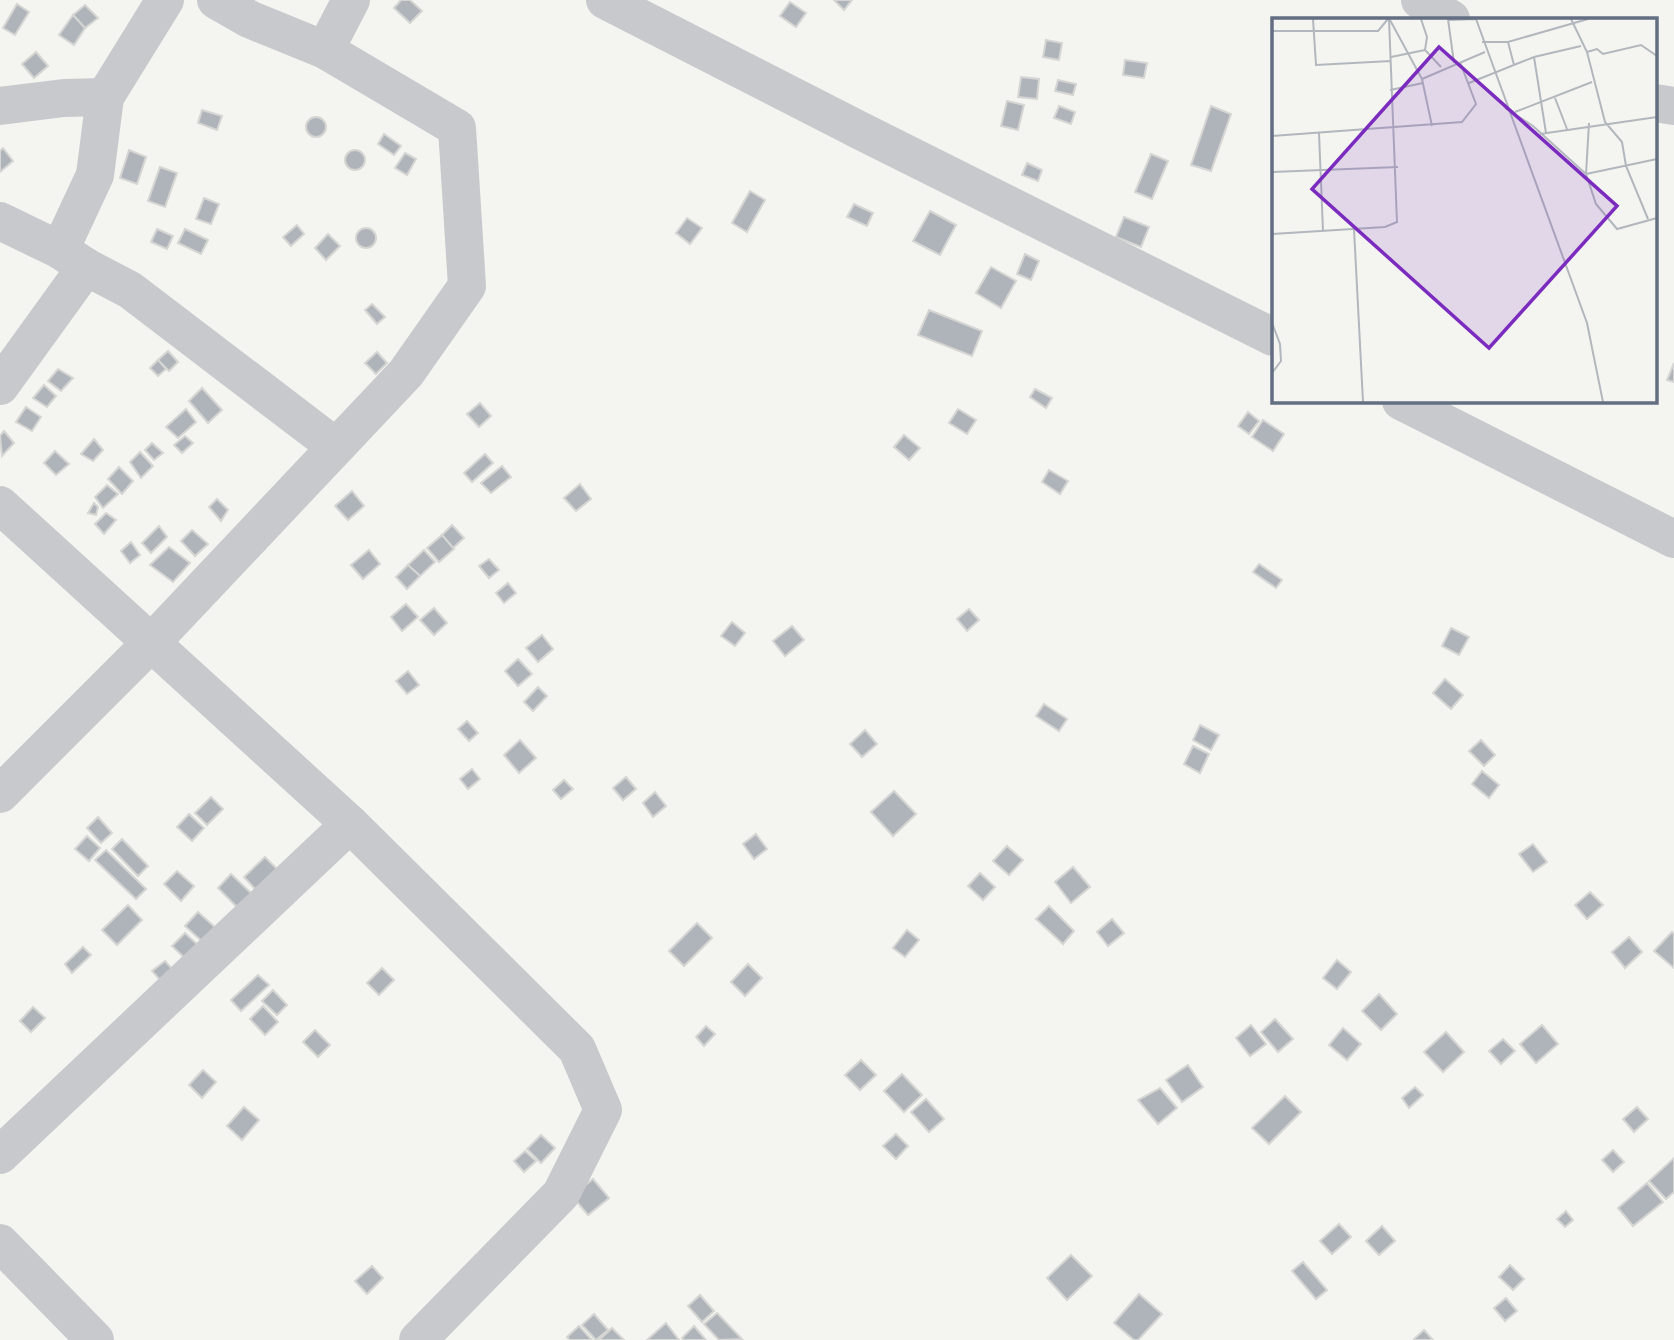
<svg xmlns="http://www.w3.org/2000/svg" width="1674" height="1340" viewBox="0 0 1674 1340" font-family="Signika,sans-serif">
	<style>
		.building { fill: #afb4ba; stroke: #d5d6d3; stroke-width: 2 }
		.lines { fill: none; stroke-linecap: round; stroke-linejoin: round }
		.minor { stroke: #c7c9cd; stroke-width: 38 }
		.inset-road { fill: none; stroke: #b1b7bd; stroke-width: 2 }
		.view { fill: #7b2cbf; fill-opacity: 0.15; stroke: #7b2cbf; stroke-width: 3.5 }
		.inset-edge { fill: none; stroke: #636e82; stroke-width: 3.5 }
	</style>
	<rect width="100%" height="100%" fill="#f4f5f0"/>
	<g class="building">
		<path d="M401,0H410L422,11L410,23L394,8Z"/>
		<path d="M834,0H852L844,10Z"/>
		<path d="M790,2L806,13L796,27L780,16Z"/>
		<path d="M17,4L29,12L15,35L3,28Z"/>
		<path d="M85,5L98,18L85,28L73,15Z"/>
		<path d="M73,15L85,28L74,45L59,35Z"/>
		<path d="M1046,40L1062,43L1059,60L1043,57Z"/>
		<path d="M36,52L48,66L34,78L22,64Z"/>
		<path d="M1125,60L1147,63L1144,78L1123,75Z"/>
		<path d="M1021,77L1039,79L1037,99L1018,97Z"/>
		<path d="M1058,80L1076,84L1073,95L1055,91Z"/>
		<path d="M1007,101L1024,105L1018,130L1001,126Z"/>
		<path d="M1059,106L1075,112L1071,124L1054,118Z"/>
		<path d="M1211,106L1231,114L1211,171L1191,165Z"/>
		<path d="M202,110L222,116L217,130L198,123Z"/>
		<circle cx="316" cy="127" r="10"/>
		<path d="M384,134L401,146L394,155L378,144Z"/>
		<path d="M3,148L13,161L0,172V151Z"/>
		<path d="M129,150L146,157L137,184L120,178Z"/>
		<circle cx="355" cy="160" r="10"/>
		<path d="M405,153L416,159L407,175L395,168Z"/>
		<path d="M1151,154L1168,161L1152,199L1135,192Z"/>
		<path d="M1027,163L1042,170L1038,181L1022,175Z"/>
		<path d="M160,167L177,173L165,207L148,201Z"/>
		<path d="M750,191L765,200L747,232L732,223Z"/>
		<path d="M204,198L219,204L211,224L196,219Z"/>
		<path d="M854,204L873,213L867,226L847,217Z"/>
		<path d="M930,211L956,225L940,255L913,241Z"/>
		<path d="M1124,217L1149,227L1141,247L1116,237Z"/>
		<path d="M687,218L702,228L690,244L676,233Z"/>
		<path d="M297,225L304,234L291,246L283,237Z"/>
		<circle cx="366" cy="238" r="10"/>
		<path d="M157,229L173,236L167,249L151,242Z"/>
		<path d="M185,229L208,240L201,254L178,243Z"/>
		<path d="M328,234L340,246L326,260L315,248Z"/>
		<path d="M1025,254L1039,261L1031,280L1017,274Z"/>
		<path d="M991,267L1016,281L1001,308L976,293Z"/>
		<path d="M372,304L385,317L377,324L365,310Z"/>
		<path d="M929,310L982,331L972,356L918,335Z"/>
		<path d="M168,351L178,362L169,371L158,360Z"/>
		<path d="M377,352L387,363L376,374L365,363Z"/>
		<path d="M158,360L166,369L158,376L150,368Z"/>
		<path d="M1674,363V382L1667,380Z"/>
		<path d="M58,369L73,378L61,391L48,381Z"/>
		<path d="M44,385L56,396L47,407L33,398Z"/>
		<path d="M202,388L222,410L208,423L189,401Z"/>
		<path d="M1035,389L1052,398L1046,408L1030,397Z"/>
		<path d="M480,403L491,416L479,427L467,414Z"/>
		<path d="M26,407L41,417L32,431L16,422Z"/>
		<path d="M186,409L196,422L178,438L166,427Z"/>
		<path d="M958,409L976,420L967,434L949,423Z"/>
		<path d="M1248,412L1259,421L1249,434L1238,426Z"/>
		<path d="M1263,420L1284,434L1273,451L1252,437Z"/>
		<path d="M4,431L14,443L2,456L0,436Z"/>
		<path d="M904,435L920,448L909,460L894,447Z"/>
		<path d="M185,436L193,443L182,453L174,445Z"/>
		<path d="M94,439L103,450L93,461L81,454Z"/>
		<path d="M152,443L163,453L154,460L145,450Z"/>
		<path d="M55,451L69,464L56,475L44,463Z"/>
		<path d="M140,452L153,466L141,478L130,462Z"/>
		<path d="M485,454L493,463L472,482L464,473Z"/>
		<path d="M502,466L511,477L491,493L481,483Z"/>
		<path d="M119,467L133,481L122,494L108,479Z"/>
		<path d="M1049,470L1068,481L1060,494L1042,482Z"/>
		<path d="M580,484L591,499L576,511L564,498Z"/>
		<path d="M107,485L118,494L103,508L95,497Z"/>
		<path d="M352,491L364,506L348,520L335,506Z"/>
		<path d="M217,499L228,510L221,521L209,507Z"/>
		<path d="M94,503L98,507L96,515L88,513Z"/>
		<path d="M106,513L116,520L104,534L95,524Z"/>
		<path d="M452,525L464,538L453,548L442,535Z"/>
		<path d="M159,526L167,537L151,553L142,543Z"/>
		<path d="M192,530L208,544L195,556L181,541Z"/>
		<path d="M442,535L454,549L439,562L427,548Z"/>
		<path d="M131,542L140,555L130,563L121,551Z"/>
		<path d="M169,547L190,563L173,582L150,565Z"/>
		<path d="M369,550L380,564L363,579L351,565Z"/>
		<path d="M424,550L435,562L420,576L408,565Z"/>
		<path d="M489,559L499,570L489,578L479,566Z"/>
		<path d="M1259,564L1282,580L1276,588L1253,572Z"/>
		<path d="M408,565L420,576L407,589L396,577Z"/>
		<path d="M508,583L516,593L504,603L496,593Z"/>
		<path d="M406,604L418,617L402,631L391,617Z"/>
		<path d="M434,608L447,623L434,635L420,620Z"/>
		<path d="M969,609L979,620L967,631L957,619Z"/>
		<path d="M732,622L745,633L735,646L721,636Z"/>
		<path d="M792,626L804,640L785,656L773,641Z"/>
		<path d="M1451,628L1469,637L1459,655L1442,646Z"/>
		<path d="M542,635L553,649L538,662L526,648Z"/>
		<path d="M518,659L532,674L518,686L505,671Z"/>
		<path d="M408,671L419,685L407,694L396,681Z"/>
		<path d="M1445,679L1463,695L1451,709L1433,693Z"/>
		<path d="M538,687L547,696L533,711L524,702Z"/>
		<path d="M1044,704L1067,719L1059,731L1036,716Z"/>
		<path d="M467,721L478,733L469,741L458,729Z"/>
		<path d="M1200,725L1219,735L1211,750L1193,740Z"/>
		<path d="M865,730L877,744L862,757L850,744Z"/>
		<path d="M520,740L536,758L519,773L504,755Z"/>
		<path d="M1481,740L1495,755L1484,766L1469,751Z"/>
		<path d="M1193,746L1209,754L1200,773L1184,764Z"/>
		<path d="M472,769L480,779L468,789L460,779Z"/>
		<path d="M1482,771L1499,785L1489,798L1472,784Z"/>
		<path d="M626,777L636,789L623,800L613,788Z"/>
		<path d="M564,780L573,789L561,799L553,790Z"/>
		<path d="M894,791L916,814L893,836L871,812Z"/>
		<path d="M655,792L666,806L653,817L643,803Z"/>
		<path d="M211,797L223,809L207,825L195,813Z"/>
		<path d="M189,814L204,828L192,841L177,827Z"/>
		<path d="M98,817L112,833L101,843L87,828Z"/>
		<path d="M756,834L767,849L754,859L743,844Z"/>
		<path d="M87,836L100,848L89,861L75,849Z"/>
		<path d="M122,839L148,866L138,876L112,849Z"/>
		<path d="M1533,844L1547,862L1533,872L1519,854Z"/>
		<path d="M1007,846L1023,860L1009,875L993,861Z"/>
		<path d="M106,850L146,889L136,899L95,860Z"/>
		<path d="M265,857L277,869L256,890L244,877Z"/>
		<path d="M1073,867L1090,887L1071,903L1055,882Z"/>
		<path d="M177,871L194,886L181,901L164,884Z"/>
		<path d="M980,873L995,887L983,900L968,886Z"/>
		<path d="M231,874L252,894L238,908L218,888Z"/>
		<path d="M1590,892L1603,905L1587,919L1575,905Z"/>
		<path d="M128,905L142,920L117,945L102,930Z"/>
		<path d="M1049,906L1074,931L1063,944L1036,919Z"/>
		<path d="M198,912L217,929L204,943L185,926Z"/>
		<path d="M1112,919L1124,933L1108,946L1097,932Z"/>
		<path d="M697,923L712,938L684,966L669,951Z"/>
		<path d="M907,930L919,940L905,957L893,948Z"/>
		<path d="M1672,932L1674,934V968L1654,951Z"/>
		<path d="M185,933L200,947L187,960L172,946Z"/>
		<path d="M1629,937L1642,952L1625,968L1612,952Z"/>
		<path d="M83,947L91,955L72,973L65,964Z"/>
		<path d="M1337,960L1351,972L1337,989L1323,978Z"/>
		<path d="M165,961L174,971L162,982L152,971Z"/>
		<path d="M748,964L762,978L745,996L731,982Z"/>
		<path d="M382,968L394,980L379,995L367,983Z"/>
		<path d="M258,975L269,985L241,1011L231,1000Z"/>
		<path d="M273,990L287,1005L277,1015L262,1001Z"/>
		<path d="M1379,994L1397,1014L1381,1030L1362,1011Z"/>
		<path d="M263,1006L278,1022L265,1035L250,1019Z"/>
		<path d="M33,1007L45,1018L31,1032L20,1021Z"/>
		<path d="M1275,1019L1293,1039L1278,1052L1261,1032Z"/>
		<path d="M1251,1025L1266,1044L1250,1056L1236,1038Z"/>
		<path d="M1542,1025L1558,1044L1536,1063L1520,1044Z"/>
		<path d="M706,1026L715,1034L704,1046L696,1037Z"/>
		<path d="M1343,1028L1361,1044L1347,1060L1329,1045Z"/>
		<path d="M315,1030L330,1045L318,1057L303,1042Z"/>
		<path d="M1446,1032L1464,1052L1443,1072L1424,1052Z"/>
		<path d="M1503,1039L1515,1051L1501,1064L1489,1051Z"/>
		<path d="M861,1060L876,1075L860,1090L845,1075Z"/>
		<path d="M1188,1065L1203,1087L1182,1102L1166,1080Z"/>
		<path d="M203,1070L216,1082L202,1098L189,1085Z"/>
		<path d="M902,1074L922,1095L904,1112L884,1091Z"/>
		<path d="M1415,1087L1423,1095L1409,1108L1402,1098Z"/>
		<path d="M1160,1088L1177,1108L1158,1124L1138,1100Z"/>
		<path d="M1285,1096L1301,1112L1269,1144L1252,1128Z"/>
		<path d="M926,1099L944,1119L929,1132L911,1112Z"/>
		<path d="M244,1107L259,1120L242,1140L227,1126Z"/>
		<path d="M1637,1107L1648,1119L1634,1132L1623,1119Z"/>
		<path d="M896,1134L908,1146L896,1159L883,1146Z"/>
		<path d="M541,1135L555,1148L541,1163L527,1149Z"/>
		<path d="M1613,1150L1624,1162L1613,1172L1602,1160Z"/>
		<path d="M525,1151L536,1161L524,1172L514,1161Z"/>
		<path d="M1674,1158V1192L1666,1199L1649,1181Z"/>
		<path d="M593,1179L609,1198L588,1215L572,1196Z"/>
		<path d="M1647,1183L1663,1202L1633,1226L1618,1208Z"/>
		<path d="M1566,1211L1573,1220L1565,1227L1557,1219Z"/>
		<path d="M1339,1224L1351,1237L1332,1254L1320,1241Z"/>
		<path d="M1382,1226L1395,1241L1379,1255L1366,1241Z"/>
		<path d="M1071,1255L1092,1276L1067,1300L1047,1278Z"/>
		<path d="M1303,1262L1327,1290L1316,1299L1292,1271Z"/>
		<path d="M1510,1265L1524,1279L1513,1290L1499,1277Z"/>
		<path d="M372,1266L383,1278L367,1294L355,1281Z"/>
		<path d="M1139,1294L1162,1314L1138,1340H1134L1114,1323Z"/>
		<path d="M700,1295L714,1311L702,1322L688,1306Z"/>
		<path d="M1506,1298L1517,1311L1505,1321L1494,1308Z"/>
		<path d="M717,1313L742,1339L719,1340L704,1324Z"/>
		<path d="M594,1314L608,1330L596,1340L582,1325Z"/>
		<path d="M666,1323L679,1340H647Z"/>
		<path d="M579,1326L592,1340H570L567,1337Z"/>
		<path d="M694,1326L706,1340H684L682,1338Z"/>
		<path d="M612,1328L624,1340H599Z"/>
		<path d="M1424,1330L1433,1340H1415L1414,1339Z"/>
	</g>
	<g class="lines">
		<g class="minor">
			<path d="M605,0L861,131L1273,337"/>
			<path d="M1420,0L1451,19"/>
			<path d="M325,50L351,0"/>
			<path d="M1655,103L1674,106"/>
			<path d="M0,106L64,98L105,97"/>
			<path d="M0,221L60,250L86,267L130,290L336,447"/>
			<path d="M60,250L95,175L105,97L165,0"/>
			<path d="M0,386L86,267"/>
			<path d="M1401,401L1674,539"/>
			<path d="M0,505L350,824L577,1049L603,1110L561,1194L418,1340"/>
			<path d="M0,794L152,642L406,373L467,286L457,128L325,50L249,19L216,0"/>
			<path d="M0,1155L350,824"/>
			<path d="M0,1243L95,1340"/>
		</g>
	</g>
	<g transform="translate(1272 18)">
		<rect width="385" height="385" fill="#f4f5f0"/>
		<path class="inset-road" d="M41,1L44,47L119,43M149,1L155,19L153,32L169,49M176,1L182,45M299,1L315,34L333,104L350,124L354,148L376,201M118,2L150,61L160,108M176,2L204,1L315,305L331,384M0,13H106L116,1M210,24H236L316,1M236,24L242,47M315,34L325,31L331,36L369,27L385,38M119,39L153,32M262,39L274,115M150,61L213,34M197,65L262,39L309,28M118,72L151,65M283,80L295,111M233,90L261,108L314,156L324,186L345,211L385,200M243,94L320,64M47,115L51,213M268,116L385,99M0,118L190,104L204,86L188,44M0,154L126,149M314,156L385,141M314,156L317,105M82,211L91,384M0,216L113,209L125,204L117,1M0,305L8,326L9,343L0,355"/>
		<path class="view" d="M167,29L345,188L217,330L40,171Z"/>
		<rect width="385" height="385" class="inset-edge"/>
	</g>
</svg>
